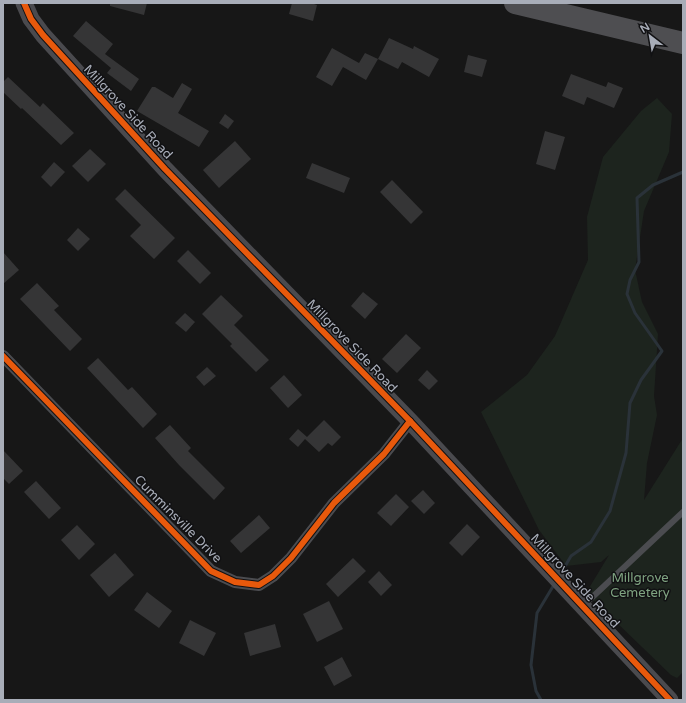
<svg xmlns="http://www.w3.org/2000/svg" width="686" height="703" viewBox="0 0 686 703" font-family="'Varela Round',sans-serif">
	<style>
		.green { fill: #1d241e }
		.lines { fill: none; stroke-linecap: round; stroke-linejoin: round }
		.stream { stroke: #2a3239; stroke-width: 3 }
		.building { fill: #353536 }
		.lane { stroke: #4b4c50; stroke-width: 6 }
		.street { stroke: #4b4c50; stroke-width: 12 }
		.secondary { stroke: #4a4a4e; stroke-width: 17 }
		.highway { stroke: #4e4e51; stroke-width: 22 }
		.cycleway-casing { stroke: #111113; stroke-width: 8 }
		.cycleway { stroke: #e8590c; stroke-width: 6 }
		.labels { text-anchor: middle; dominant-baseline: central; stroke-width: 3; stroke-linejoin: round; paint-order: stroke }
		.street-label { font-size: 13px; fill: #a8adb8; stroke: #111113 }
		.park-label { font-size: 13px; fill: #7fa381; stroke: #111113 }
	</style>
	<rect width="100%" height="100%" fill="#171717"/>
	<path class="green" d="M657,98L672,114L669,152L644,211L635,270L642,302L658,334L654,396L657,415L647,463L644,500L683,438V672L677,678L671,675L586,593L609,555L601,562L566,566L539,530L481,412L527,375L555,336L588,260L587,217L603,157L641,111Z"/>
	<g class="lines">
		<g class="stream">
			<path d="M560,575L571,556L591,542L610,511L626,453L630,403L641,380L662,351L635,313L627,294L630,280L639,262L637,198L653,185L683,172"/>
			<path d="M541,700L536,691L531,665L537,613L555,583"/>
		</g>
	</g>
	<g class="building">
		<path d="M110,3H147L144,15L110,6Z"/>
		<path d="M292,3H311L317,5L313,21L289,14Z"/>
		<path d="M86,21L113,44L105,54L139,79L131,91L107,73L111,68L73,36Z"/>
		<path d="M389,38L413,49L414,46L439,59L429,77L402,62L398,69L378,59Z"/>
		<path d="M332,48L359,63L365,53L378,59L366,80L343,67L332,86L316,77Z"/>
		<path d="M468,55L487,60L482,77L464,72Z"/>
		<path d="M571,74L606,87L608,82L623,88L614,108L587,97L584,105L562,96Z"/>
		<path d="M8,77L40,107L43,103L74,133L61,145L22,108L21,109L3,92V82Z"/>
		<path d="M182,83L192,89L178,113L209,131L199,147L137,111L152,87H155L173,98Z"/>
		<path d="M225,114L234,121L228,129L219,123Z"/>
		<path d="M545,131L565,137L555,170L536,164Z"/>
		<path d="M235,141L251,159L219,188L203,170Z"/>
		<path d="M90,149L106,164L88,182L72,166Z"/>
		<path d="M54,162L65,172L51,187L41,177Z"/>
		<path d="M312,163L350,178L344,193L306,178Z"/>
		<path d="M392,180L423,212L411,224L380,192Z"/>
		<path d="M125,189L175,238L154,259L130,236L141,225L115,199Z"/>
		<path d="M78,228L90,239L78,251L67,240Z"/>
		<path d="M188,250L211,273L200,284L177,261Z"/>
		<path d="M3,252L19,270L3,284Z"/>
		<path d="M37,283L59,306L54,310L82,339L70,351L20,299Z"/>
		<path d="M363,292L378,304L365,319L351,306Z"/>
		<path d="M221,295L243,316L234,325L269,360L256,372L230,346L232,344L202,314Z"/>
		<path d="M185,313L195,322L186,332L175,323Z"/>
		<path d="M406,334L421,348L397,373L382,359Z"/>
		<path d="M98,358L128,390L132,387L157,414L143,428L87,368Z"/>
		<path d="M207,367L216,376L204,386L196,377Z"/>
		<path d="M427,370L438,381L429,390L418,380Z"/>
		<path d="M284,375L302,395L288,408L270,388Z"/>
		<path d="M324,420L341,437L332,446L328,443L319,452L305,439L298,447L289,439L298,429L307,437Z"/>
		<path d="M170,425L191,448L188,451L225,488L214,500L179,465L155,438Z"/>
		<path d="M3,450L23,471L9,484L3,478Z"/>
		<path d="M36,481L61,508L49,519L24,492Z"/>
		<path d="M423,490L435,503L424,514L411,501Z"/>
		<path d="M396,494L409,507L391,526L377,513Z"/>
		<path d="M259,515L270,528L241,553L230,541Z"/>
		<path d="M467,524L480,537L462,556L449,543Z"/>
		<path d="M77,525L95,544L79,560L61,540Z"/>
		<path d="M115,553L134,575L109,597L90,575Z"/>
		<path d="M353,558L366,571L338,597L326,584Z"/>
		<path d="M379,571L392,585L381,596L368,582Z"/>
		<path d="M147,592L172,611L159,628L134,610Z"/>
		<path d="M329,601L343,629L317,642L303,614Z"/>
		<path d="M190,620L216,633L204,656L179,643Z"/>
		<path d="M275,624L281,647L250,656L244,633Z"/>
		<path d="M342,657L352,676L334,686L324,667Z"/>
	</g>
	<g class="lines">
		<path class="lane" d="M584,605L683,512"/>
		<path class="street" d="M3,356L211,571L235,582L259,585L273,576L291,558L334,503L384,454L410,421"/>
		<path class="secondary" d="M24,3L31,19L43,35L165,169L410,421L670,700"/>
		<path class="highway" d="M515,3L683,43"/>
		<defs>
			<g id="cycleway">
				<path d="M24,3L31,19L43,35L165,169L410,421L670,700"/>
				<path d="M3,356L211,571L235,582L259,585L273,576L291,558L334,503L384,454L410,421"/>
			</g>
		</defs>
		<use href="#cycleway" class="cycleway-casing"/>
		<use href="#cycleway" class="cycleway"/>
	</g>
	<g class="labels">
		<g class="street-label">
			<text transform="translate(128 112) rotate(47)">Millgrove Side Road</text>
			<text transform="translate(352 346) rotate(46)">Millgrove Side Road</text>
			<text transform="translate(178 519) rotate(45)">Cumminsville Drive</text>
			<text transform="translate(575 581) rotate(47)">Millgrove Side Road</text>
		</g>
		<g class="park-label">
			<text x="640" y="578">Millgrove<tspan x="640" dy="15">Cemetery</tspan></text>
		</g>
	</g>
	<rect width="686" height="703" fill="none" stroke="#a8adb8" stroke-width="8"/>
	<g transform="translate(650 36) rotate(329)" stroke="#111113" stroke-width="3" paint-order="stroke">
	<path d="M0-3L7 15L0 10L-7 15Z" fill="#a8adb8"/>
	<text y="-6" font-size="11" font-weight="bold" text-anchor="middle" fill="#a8adb8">N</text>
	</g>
</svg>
